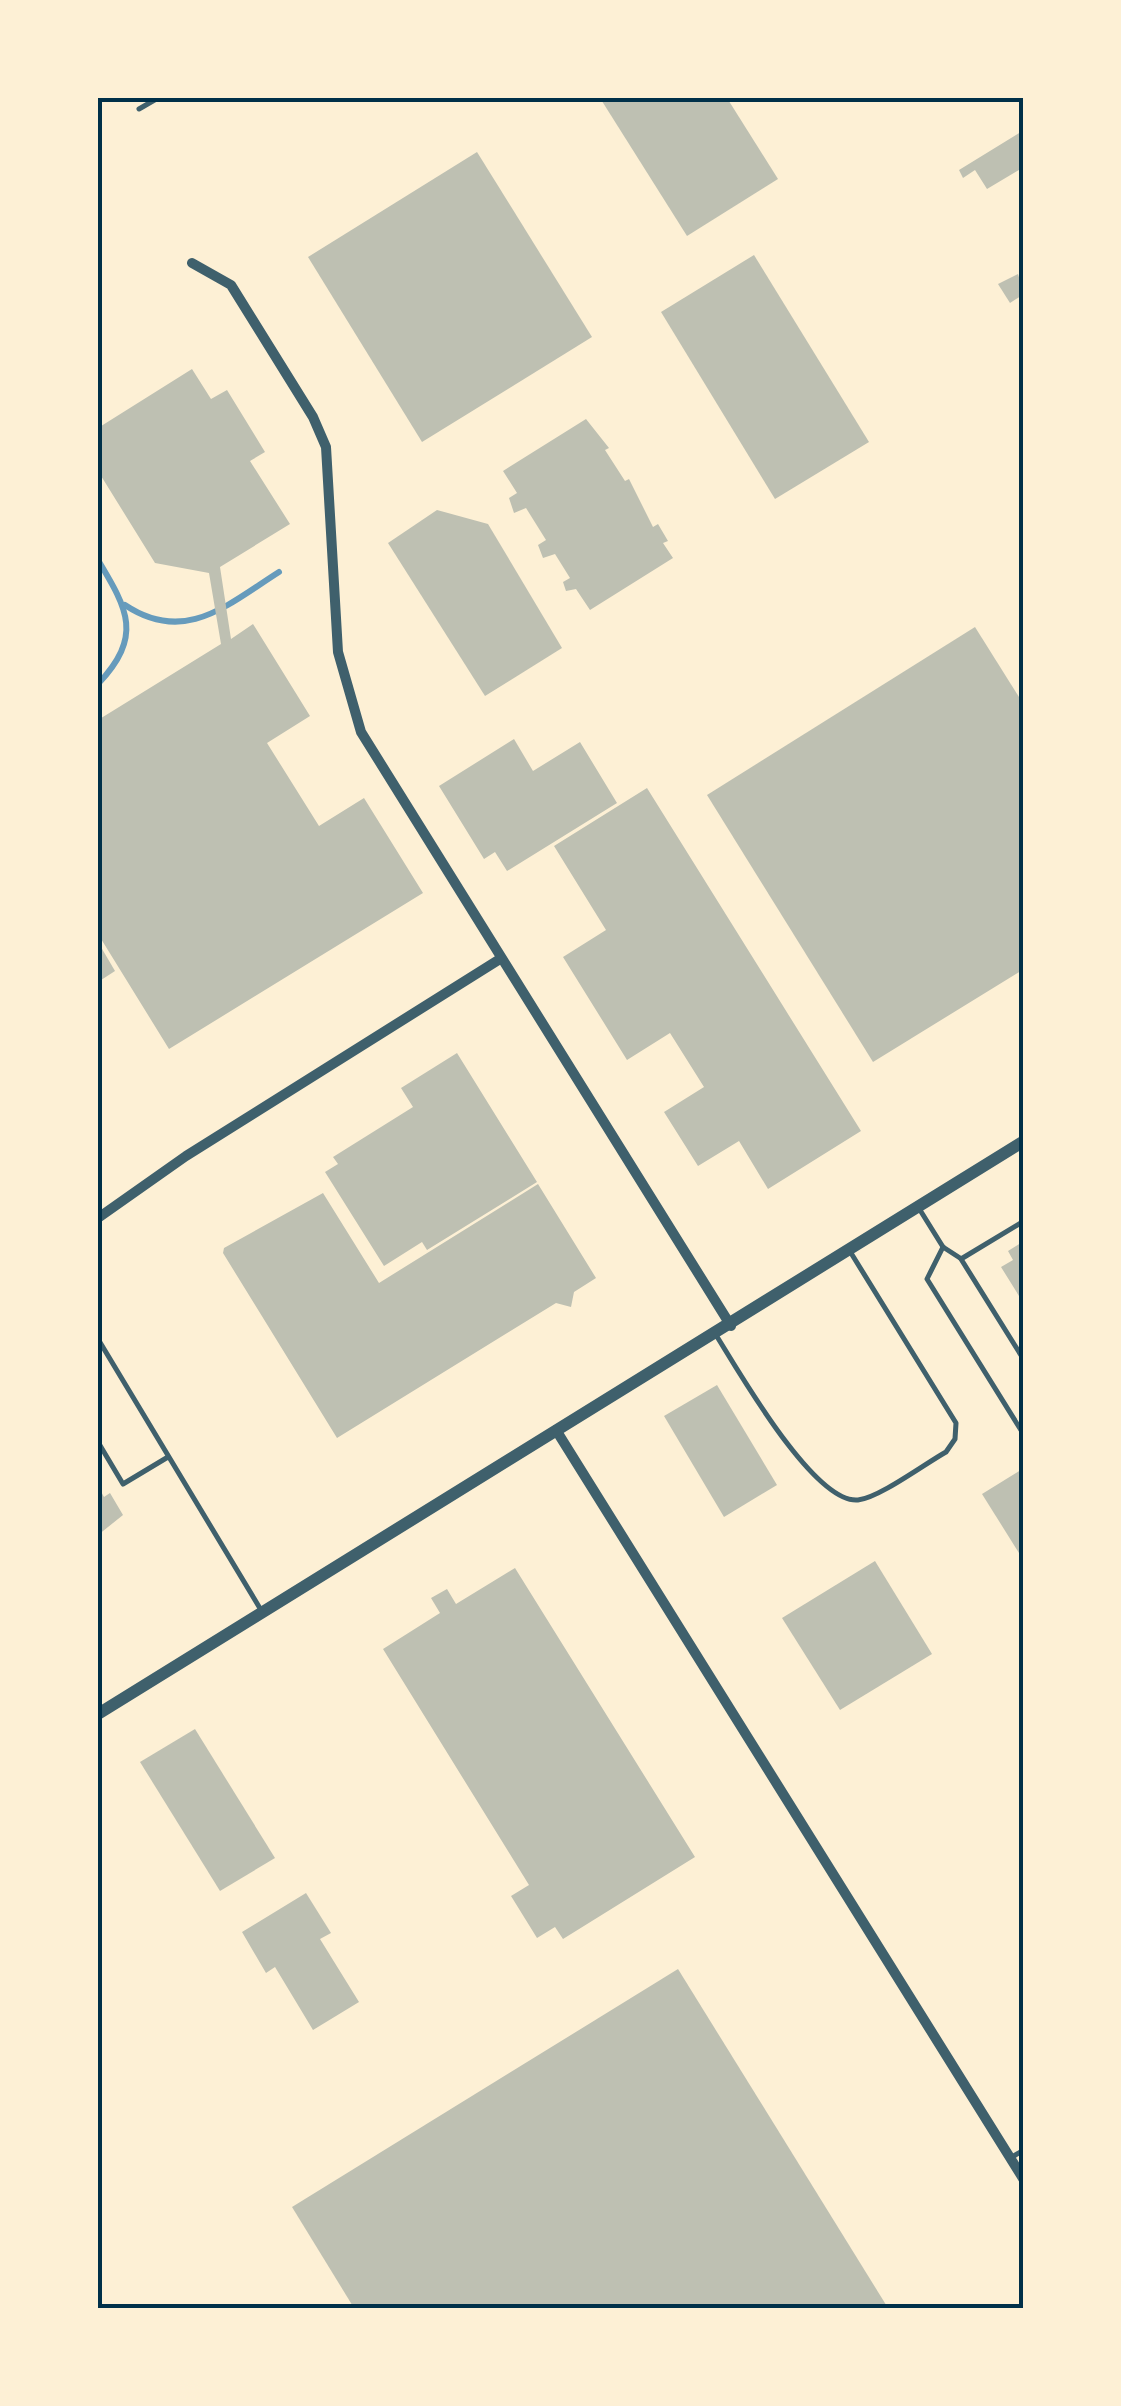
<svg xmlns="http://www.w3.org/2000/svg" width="1121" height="2406" viewBox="0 0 1121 2406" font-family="'Archivo Narrow',sans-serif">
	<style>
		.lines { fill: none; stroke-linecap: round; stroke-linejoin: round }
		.stream { stroke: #669bbc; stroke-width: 6 }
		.building { fill: #bec0b2 }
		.service { stroke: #3f606c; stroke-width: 5 }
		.minor { stroke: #3f606c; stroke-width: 10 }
		.tertiary { stroke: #3f606c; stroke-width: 12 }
		.neatline { fill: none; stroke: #003049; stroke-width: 4 }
	</style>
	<rect width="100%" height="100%" fill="#fdf0d5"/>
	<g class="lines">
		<g class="stream">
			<path d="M98,560C128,610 143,636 98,684"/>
			<path d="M125,605C185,645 227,605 279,572"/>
		</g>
	</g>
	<g class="building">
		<path d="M600,98H727L778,179L687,236Z"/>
		<path d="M1024,130V167L987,189L975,170L963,178L959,170Z"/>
		<path d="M477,152L592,337L422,442L308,257Z"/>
		<path d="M754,255L869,442L775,499L661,312Z"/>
		<path d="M1018,274L1024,294L1010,303L998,284Z"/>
		<path d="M192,369L211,399L227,390L265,452L250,461L290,524L220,567L231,639L253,624L310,716L267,743L319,826L364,798L423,893L169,1049L98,934V720L221,644L209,573L155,563L98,471V428Z"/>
		<path d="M586,419L609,448L605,450L625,481L629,479L653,527L658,524L668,541L663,543L673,558L590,610L576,589L566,591L563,582L570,578L555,554L543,558L538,545L546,540L526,508L514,513L509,498L517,493L503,471Z"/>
		<path d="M437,510L488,524L562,648L485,696L388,543Z"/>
		<path d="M975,627L1024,705V969L873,1062L707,795Z"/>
		<path d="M514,739L533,771L580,742L617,803L507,871L495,852L484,859L439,786Z"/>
		<path d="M647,788L861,1131L768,1189L739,1141L698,1166L664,1112L704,1087L670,1033L627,1060L563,957L606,930L554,846Z"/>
		<path d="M98,942L115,971L98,982Z"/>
		<path d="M457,1053L537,1182L427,1250L422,1242L384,1266L325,1172L338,1164L333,1157L413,1107L401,1088Z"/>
		<path d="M538,1184L596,1278L574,1292L571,1307L556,1303L337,1438L223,1253L224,1248L323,1193L379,1283Z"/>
		<path d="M1024,1241V1304L1001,1267L1013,1260L1008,1251Z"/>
		<path d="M717,1385L777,1485L724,1517L664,1416Z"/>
		<path d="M1024,1468V1561L982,1494Z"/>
		<path d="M98,1486L104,1497L110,1493L123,1515L98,1535Z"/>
		<path d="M875,1561L932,1654L840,1710L782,1618Z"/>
		<path d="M515,1568L695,1857L563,1939L555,1927L537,1938L511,1896L529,1885L383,1649L440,1613L431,1598L447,1589L456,1604Z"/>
		<path d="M195,1729L275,1858L220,1891L140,1762Z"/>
		<path d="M306,1893L331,1933L320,1939L359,2002L313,2030L275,1967L266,1973L242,1932Z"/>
		<path d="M678,1969L888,2308H354L292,2207Z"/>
	</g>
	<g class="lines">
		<g class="service">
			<path d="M139,109L158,98"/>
			<path d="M920,1210L943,1247L960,1258"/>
			<path d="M1024,1221L961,1259L1024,1360"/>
			<path d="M943,1247L927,1279L1024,1435"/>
			<path d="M716,1335C738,1370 814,1504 858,1500C879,1498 926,1463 946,1452L955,1439L956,1423L851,1253"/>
			<path d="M98,1339L261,1610"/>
			<path d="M98,1442L123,1484L168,1457"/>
			<path d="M1012,2157L1024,2150"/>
		</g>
		<g class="minor">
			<path d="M192,263L231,285L313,417L326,447L338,652L361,732L731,1326"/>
			<path d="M98,1218L186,1156L500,959"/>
			<path d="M556,1430L1024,2180"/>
		</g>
		<path class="tertiary" d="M98,1714L1024,1141"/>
	</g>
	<rect width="1121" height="2406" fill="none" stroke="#fdf0d5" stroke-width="200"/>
	<rect x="100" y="100" width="921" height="2206" class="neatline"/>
</svg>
